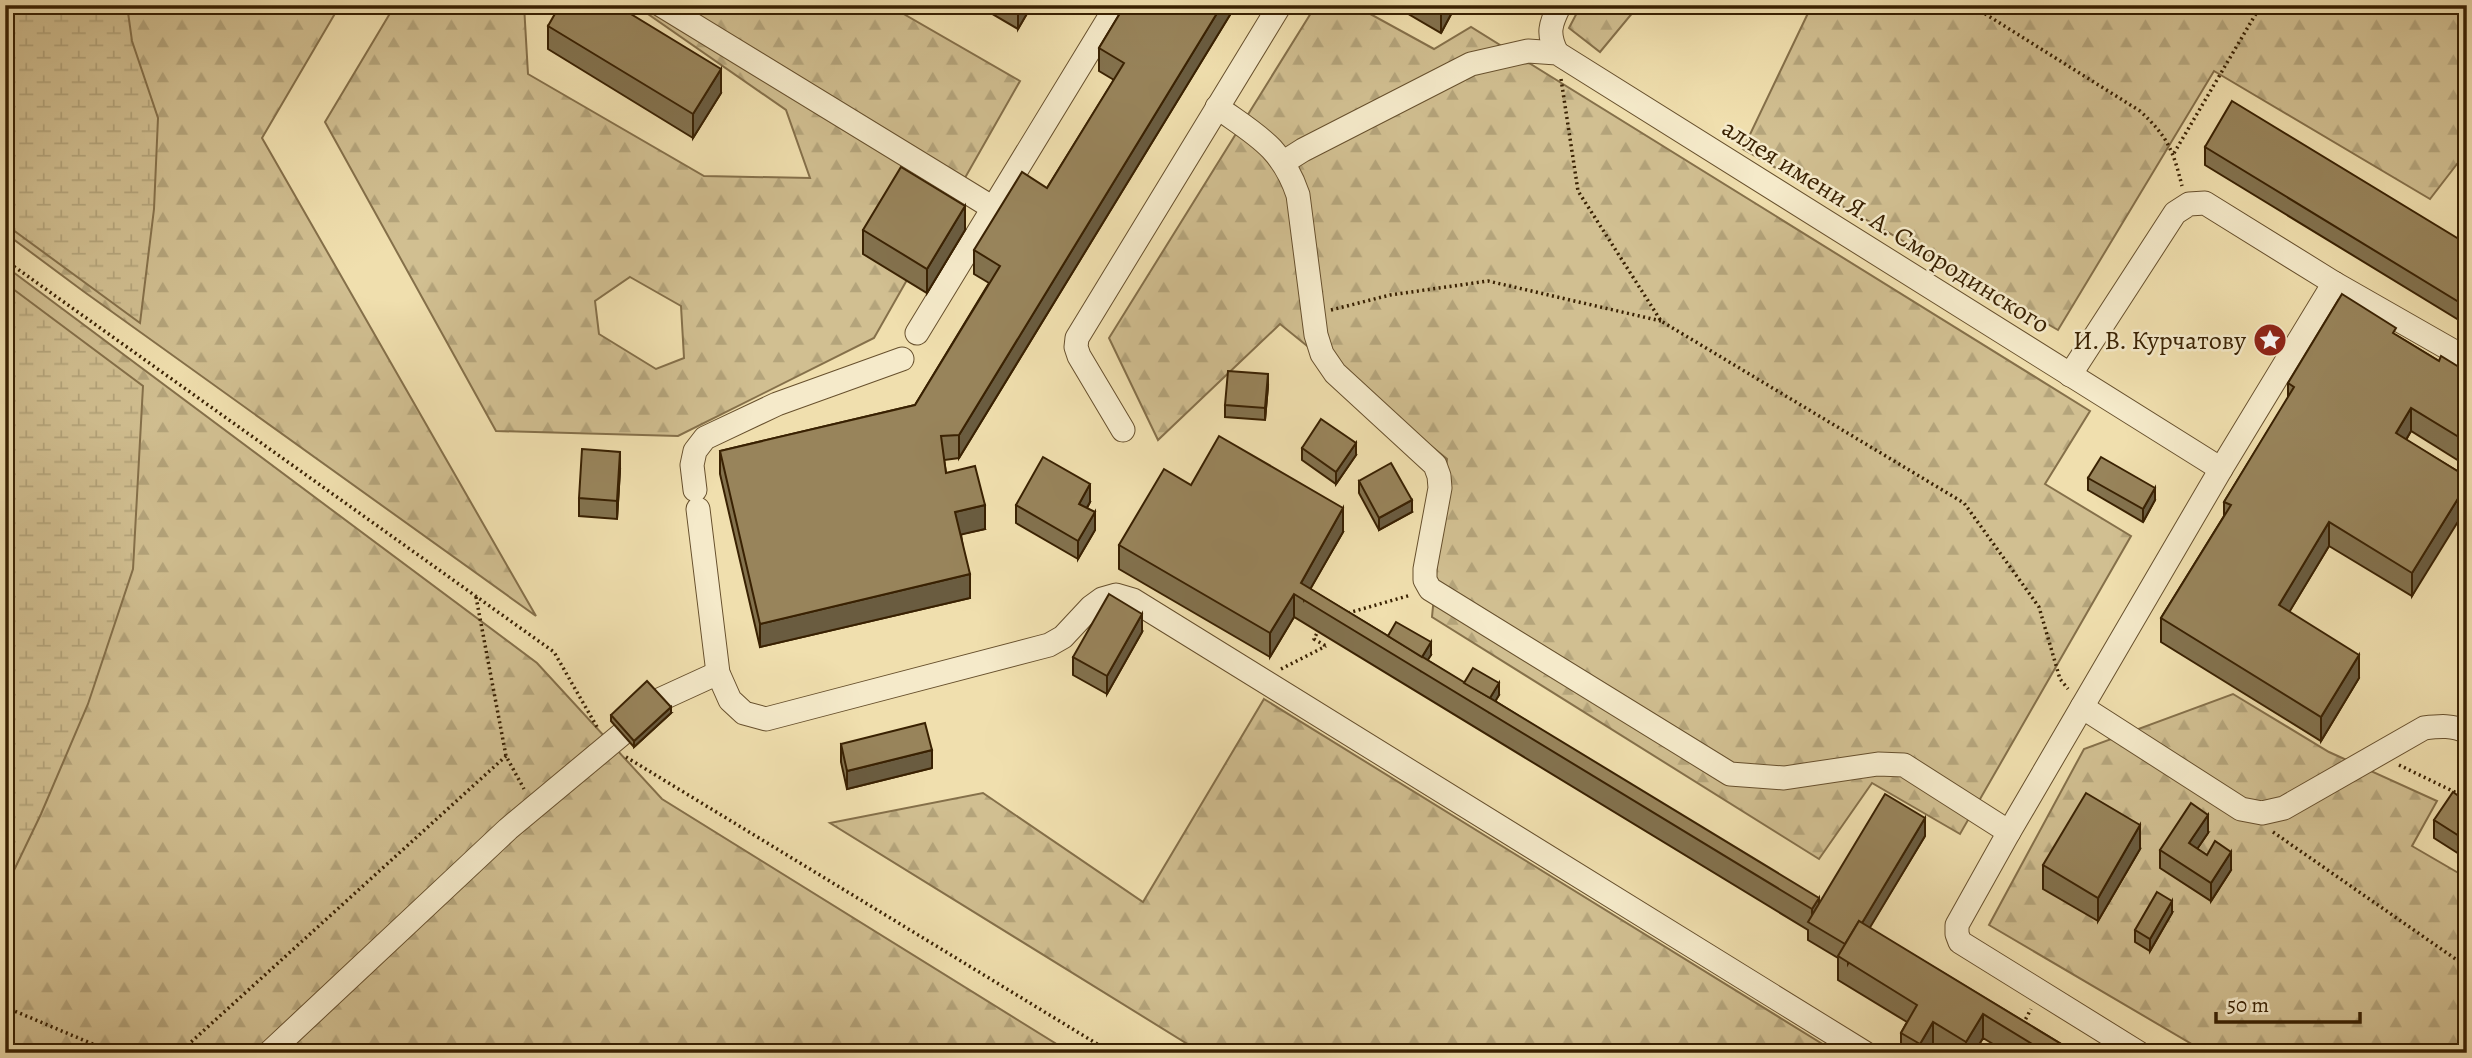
<svg xmlns="http://www.w3.org/2000/svg" width="2472" height="1058" viewBox="0 0 2472 1058" font-family="Alegreya,serif">
	<style>
		.forest { fill: url(#forest-firs); stroke: #85704a; stroke-width: 2; fill-rule: evenodd }
		.wetland { fill: url(#wetland-marsh); stroke: #85704a; stroke-width: 2 }
		.lines { fill: none; stroke-linecap: round; stroke-linejoin: round }
		.minor-casing { stroke: #67502d; stroke-width: 25 }
		.path { stroke: #392102; stroke-width: 3.5; stroke-dasharray: 2 3.5; stroke-linecap: butt }
		.minor { stroke: #f5eaca; stroke-width: 23 }
		.wall { fill: #83724e; stroke: #392102; stroke-width: 2 }
		.shaded-wall { fill: #6a5c40; stroke: #392102; stroke-width: 2 }
		.building { fill: #98845b; stroke: #392102; stroke-width: 2 }
		.labels { text-anchor: middle; dominant-baseline: central; stroke-width: 5; stroke-linejoin: round; paint-order: stroke }
		.street-label { font-size: 26px; fill: #392102; stroke: #f5eaca }
		.poi-label { font-size: 26px; fill: #392102; stroke: #f5eaca; text-anchor: end }
	</style>
	<defs>
		<pattern id="forest-firs" width="22" height="20" patternUnits="userSpaceOnUse" patternTransform="scale(1.75)"><rect width="22" height="20" fill="#d1bf91"/><path d="M5 1l3.5 6h-7zM16 11l3.5 6h-7z" fill="#b4a47b"/></pattern>
		<pattern id="wetland-marsh" width="20" height="14" patternUnits="userSpaceOnUse" patternTransform="scale(1.75)"><rect width="20" height="14" fill="#d1bf91"/><path d="M1 5h8M5 5V1M11 12h8M15 12V8" fill="none" stroke="#b4a47b"/></pattern>
	</defs>
	<rect width="100%" height="100%" fill="#f0dfae"/>
	<filter id="stains"><feTurbulence type="fractalNoise" baseFrequency=".00286" numOctaves="4"/><feColorMatrix values="0 0 0 0 .2 0 0 0 0 .09 0 0 0 0 .02 0 0 0 .5 -.17"/></filter>
	<radialGradient id="worn" r=".72"><stop offset=".6" stop-color="#630" stop-opacity="0"/><stop offset="1" stop-color="#630" stop-opacity=".3"/></radialGradient>
	<g class="forest">
		<path d="M5,5H340L262,138L536,616L83,291L5,233Z"/>
		<path d="M395,5H524L528,74L704,176L810,178L786,110L635,5H888L1020,81L874,338L678,436L496,431L325,122ZM630,277L681,306L684,358L656,369L599,334L595,301Z"/>
		<path d="M1316,5H1354L1434,49L1471,27L2090,411L2045,484L2131,536L1960,834L1872,783L1819,859L1432,617L1447,459L1280,324L1158,440L1109,338Z"/>
		<path d="M1581,5H1639L1600,52L1569,28Z"/>
		<path d="M1804,5H2467V151L2430,199L2214,71L2058,330L1743,149L1810,9Z"/>
		<path d="M5,266L537,663L662,799L1071,1053H5Z"/>
		<path d="M2233,694L2329,752L2437,801L2412,846L2467,878V1053H2207L1989,925L2084,749Z"/>
		<path d="M1264,699L1837,1053H1202L830,823L983,793L1143,902Z"/>
	</g>
	<g class="wetland">
		<path d="M5,5H127L132,41L158,118L154,209L140,323L5,224Z"/>
		<path d="M5,283L143,386L133,569L88,704L41,814L5,889Z"/>
	</g>
	<g class="lines">
		<defs>
			<g id="minor">
				<path d="M661,5L993,208"/>
				<path d="M1557,53C1547,34 1550,24 1560,5"/>
				<path d="M1217,107C1256,135 1282,147 1298,195L1316,335L1322,354L1335,373L1435,465L1439,476L1440,488L1425,569V580L1430,589L1730,774L1784,778L1878,764L1904,765L2009,832L1957,925V934L1960,942L2139,1053"/>
				<path d="M1284,162L1303,150L1471,64L1528,51L1557,53L2221,469"/>
				<path d="M917,333L1117,5"/>
				<path d="M2070,375L2175,213L2189,204L2205,203L2334,283L2467,359"/>
				<path d="M1123,430L1079,356L1076,347L1077,338L1280,5"/>
				<path d="M695,490L692,465L695,451L705,438L777,404L902,359"/>
				<path d="M698,509L718,673L730,700L744,713L766,719L1049,645L1063,637L1091,607L1102,599L1116,595L1133,600L1865,1053"/>
				<path d="M659,700L718,673"/>
				<path d="M2082,707L2241,809L2262,813L2284,808L2424,728C2440,726 2453,725 2467,732"/>
				<path d="M2009,832L2221,469L2334,283"/>
				<path d="M269,1053L508,829L622,734"/>
			</g>
		</defs>
		<use href="#minor" class="minor-casing"/>
		<g class="path">
			<path d="M1971,5L2140,111C2168,137 2173,150 2182,186"/>
			<path d="M1561,79L1578,191L1661,321L1964,503L2039,607L2060,679L2068,689"/>
			<path d="M2174,153L2261,5"/>
			<path d="M5,260L554,652L597,727"/>
			<path d="M1331,310L1390,295L1488,281L1661,321"/>
			<path d="M476,597L506,756L524,789"/>
			<path d="M1348,613L1411,595"/>
			<path d="M1319,629L1314,639L1326,646"/>
			<path d="M1281,669L1326,646"/>
			<path d="M626,757L1112,1053"/>
			<path d="M2399,765L2467,798"/>
			<path d="M2273,832L2467,967"/>
			<path d="M5,1007L114,1053"/>
			<path d="M2023,1024L2031,1009"/>
			<path d="M179,1053L506,756"/>
		</g>
		<use href="#minor" class="minor"/>
	</g>
	<g class="wall">
		<path d="M977,5H1032L1018,29Z"/>
		<path d="M1125,5H1236L959,458L944,460L946,473L985,529L961,534L970,598L760,647L720,474V451L915,405L989,283L974,274V250L1047,188L1114,80L1099,71V48Z"/>
		<path d="M1393,5H1456L1441,33Z"/>
		<path d="M548,26L721,93L693,138L548,49Z"/>
		<path d="M2205,147L2467,244V325L2205,165Z"/>
		<path d="M863,230H965L927,293L863,254Z"/>
		<path d="M2396,335L2439,361L2467,372V466L2411,431L2406,440L2467,477L2412,596L2329,546L2289,612L2359,678L2321,741L2161,642V618L2224,516V502L2288,398V383Z"/>
		<path d="M1268,386L1265,420L1225,417V405Z"/>
		<path d="M1302,448L1356,455L1336,484L1302,460Z"/>
		<path d="M620,470L617,519L579,516V498Z"/>
		<path d="M2088,478L2155,500L2143,522L2088,490Z"/>
		<path d="M1359,481L1412,512L1379,530L1359,493Z"/>
		<path d="M1090,502L1087,508L1095,530L1078,559L1016,523V505Z"/>
		<path d="M1343,532L1310,589L1388,636L1431,655L1427,660L1464,683L1499,695L1495,701L1819,904L1925,836L1869,928L2076,1053H2008L1983,1038L1974,1053H1945L1933,1046L1929,1053H1901V1033L1907,1022L1838,980V958L1808,940V930L1294,617L1270,657L1119,569V545Z"/>
		<path d="M1142,632L1107,694L1073,675V657Z"/>
		<path d="M671,713L634,747L611,721V715Z"/>
		<path d="M841,744L932,768L847,789L841,762Z"/>
		<path d="M2467,802V859L2434,838V820Z"/>
		<path d="M2208,833L2197,849L2231,870L2211,901L2160,868V850Z"/>
		<path d="M2140,849L2098,921L2043,889V865Z"/>
		<path d="M2172,913L2150,951L2135,942V930Z"/>
	</g>
	<g class="shaded-wall">
		<path d="M1018,5H1032L1018,29Z"/>
		<path d="M1222,5H1236L959,458V435Z"/>
		<path d="M1443,5H1456L1441,33V9Z"/>
		<path d="M721,69V93L693,138V114Z"/>
		<path d="M965,206V230L927,293V269Z"/>
		<path d="M1268,374V386L1265,420V408Z"/>
		<path d="M2411,408V431L2396,457V433Z"/>
		<path d="M1356,443V455L1336,484V472Z"/>
		<path d="M620,452V470L617,519V501Z"/>
		<path d="M1090,484V502L1079,522V504Z"/>
		<path d="M2467,484V507L2412,596V573Z"/>
		<path d="M2155,488V500L2143,522V509Z"/>
		<path d="M1412,500V512L1379,530V518Z"/>
		<path d="M985,505V529L955,536V512Z"/>
		<path d="M1343,508V532L1304,600L1301,583Z"/>
		<path d="M1095,512V530L1078,559V541Z"/>
		<path d="M2329,522V546L2279,629V605Z"/>
		<path d="M970,574V598L760,647V624Z"/>
		<path d="M1294,594V617L1270,657V633Z"/>
		<path d="M1142,614V632L1107,694V676Z"/>
		<path d="M1431,642V655L1421,671L1417,665Z"/>
		<path d="M2359,655V678L2321,741V717Z"/>
		<path d="M1499,683V695L1489,712L1485,706Z"/>
		<path d="M671,707V713L634,747V741Z"/>
		<path d="M932,750V768L847,789V771Z"/>
		<path d="M2208,815V833L2189,861V843Z"/>
		<path d="M1925,818V836L1848,964V946Z"/>
		<path d="M2140,825V849L2098,921V898Z"/>
		<path d="M2231,852V870L2211,901V883Z"/>
		<path d="M1819,898V922L1812,924V909Z"/>
		<path d="M2172,901V913L2150,951V939Z"/>
		<path d="M1983,1014V1038L1974,1053H1966V1042Z"/>
		<path d="M1933,1022V1046L1929,1053H1920V1044Z"/>
	</g>
	<g class="building">
		<path d="M560,5H616L721,69L693,114L548,26Z"/>
		<path d="M1125,5H1222L959,435L941,436L946,473L975,466L985,505L955,512L970,574L760,624L720,451L915,405L1000,266L974,250L1022,172L1047,188L1124,63L1099,48Z"/>
		<path d="M1434,5H1443L1441,9Z"/>
		<path d="M2232,101L2467,244V307L2205,147Z"/>
		<path d="M901,167L965,206L927,269L863,230Z"/>
		<path d="M2342,294L2396,328L2393,333L2439,361L2441,356L2467,372V442L2411,408L2396,433L2467,477V484L2412,573L2329,522L2279,605L2359,655L2321,717L2161,618L2231,505L2224,502L2294,387L2288,383Z"/>
		<path d="M1228,371L1268,374L1265,408L1225,405Z"/>
		<path d="M1321,419L1356,443L1336,472L1302,448Z"/>
		<path d="M1219,436L1343,508L1301,583L1819,898L1812,909L1294,594L1270,633L1119,545L1164,469L1191,485Z"/>
		<path d="M582,449L620,452L617,501L579,498Z"/>
		<path d="M1043,457L1090,484L1079,504L1095,512L1078,541L1016,505Z"/>
		<path d="M2101,457L2155,488L2143,509L2088,478Z"/>
		<path d="M1391,463L1412,500L1379,518L1359,481Z"/>
		<path d="M1109,594L1142,614L1107,676L1073,657Z"/>
		<path d="M1396,622L1431,642L1422,657L1388,636Z"/>
		<path d="M1473,668L1499,683L1490,698L1464,683Z"/>
		<path d="M647,681L671,707L634,741L611,715Z"/>
		<path d="M925,723L932,750L847,771L841,744Z"/>
		<path d="M2453,792L2467,802V841L2434,820Z"/>
		<path d="M2086,793L2140,825L2098,898L2043,865Z"/>
		<path d="M1885,794L1925,818L1862,923L1859,921L1845,944L1808,922Z"/>
		<path d="M2191,803L2208,815L2189,843L2207,855L2215,841L2231,852L2211,883L2160,850Z"/>
		<path d="M2157,892L2172,901L2150,939L2135,930Z"/>
		<path d="M1859,921L2076,1053H2047L1983,1014L1966,1042L1933,1022L1920,1044L1901,1033L1917,1005L1838,956Z"/>
	</g>
	<defs>
		<symbol id="sight-disc" viewBox="-11 -11 22 22"><circle r="9.5" fill="#8f2418" stroke="#f5eaca"/><path d="M0-6L1.8-2.2L6-1.7L2.9 1.2L3.7 5.4L0 3.3L-3.7 5.4L-2.9 1.2L-6-1.7L-1.8-2.2Z" fill="#fff"/></symbol>
	</defs>
	<g fill-rule="evenodd">
		<use href="#sight-disc" x="2251" y="321" width="38" height="38"/>
	</g>
	<g class="labels">
		<g class="street-label">
			<text transform="translate(1886 226) rotate(32)">аллея имени Я. А. Смородинского</text>
		</g>
		<g class="poi-label">
			<text x="2246" y="340">И. В. Курчатову</text>
		</g>
	</g>
	<rect width="2472" height="1058" fill="none" stroke="#f0dfae" stroke-width="28"/>
	<rect x="7" y="7" width="2458" height="1044" fill="none" stroke="#392102" stroke-width="3.5"/>
	<rect x="14" y="14" width="2444" height="1030" fill="none" stroke="#392102" stroke-width="2"/>
	<path d="M2216 1012v10h144v-10" fill="none" stroke="#392102" stroke-width="3.5"/>
	<text x="2227" y="1012" font-size="21" fill="#392102" stroke="#f5eaca" stroke-width="5" paint-order="stroke">50 m</text>
	<rect width="100%" height="100%" filter="url(#stains)"/>
	<rect width="100%" height="100%" fill="url(#worn)"/>
</svg>
